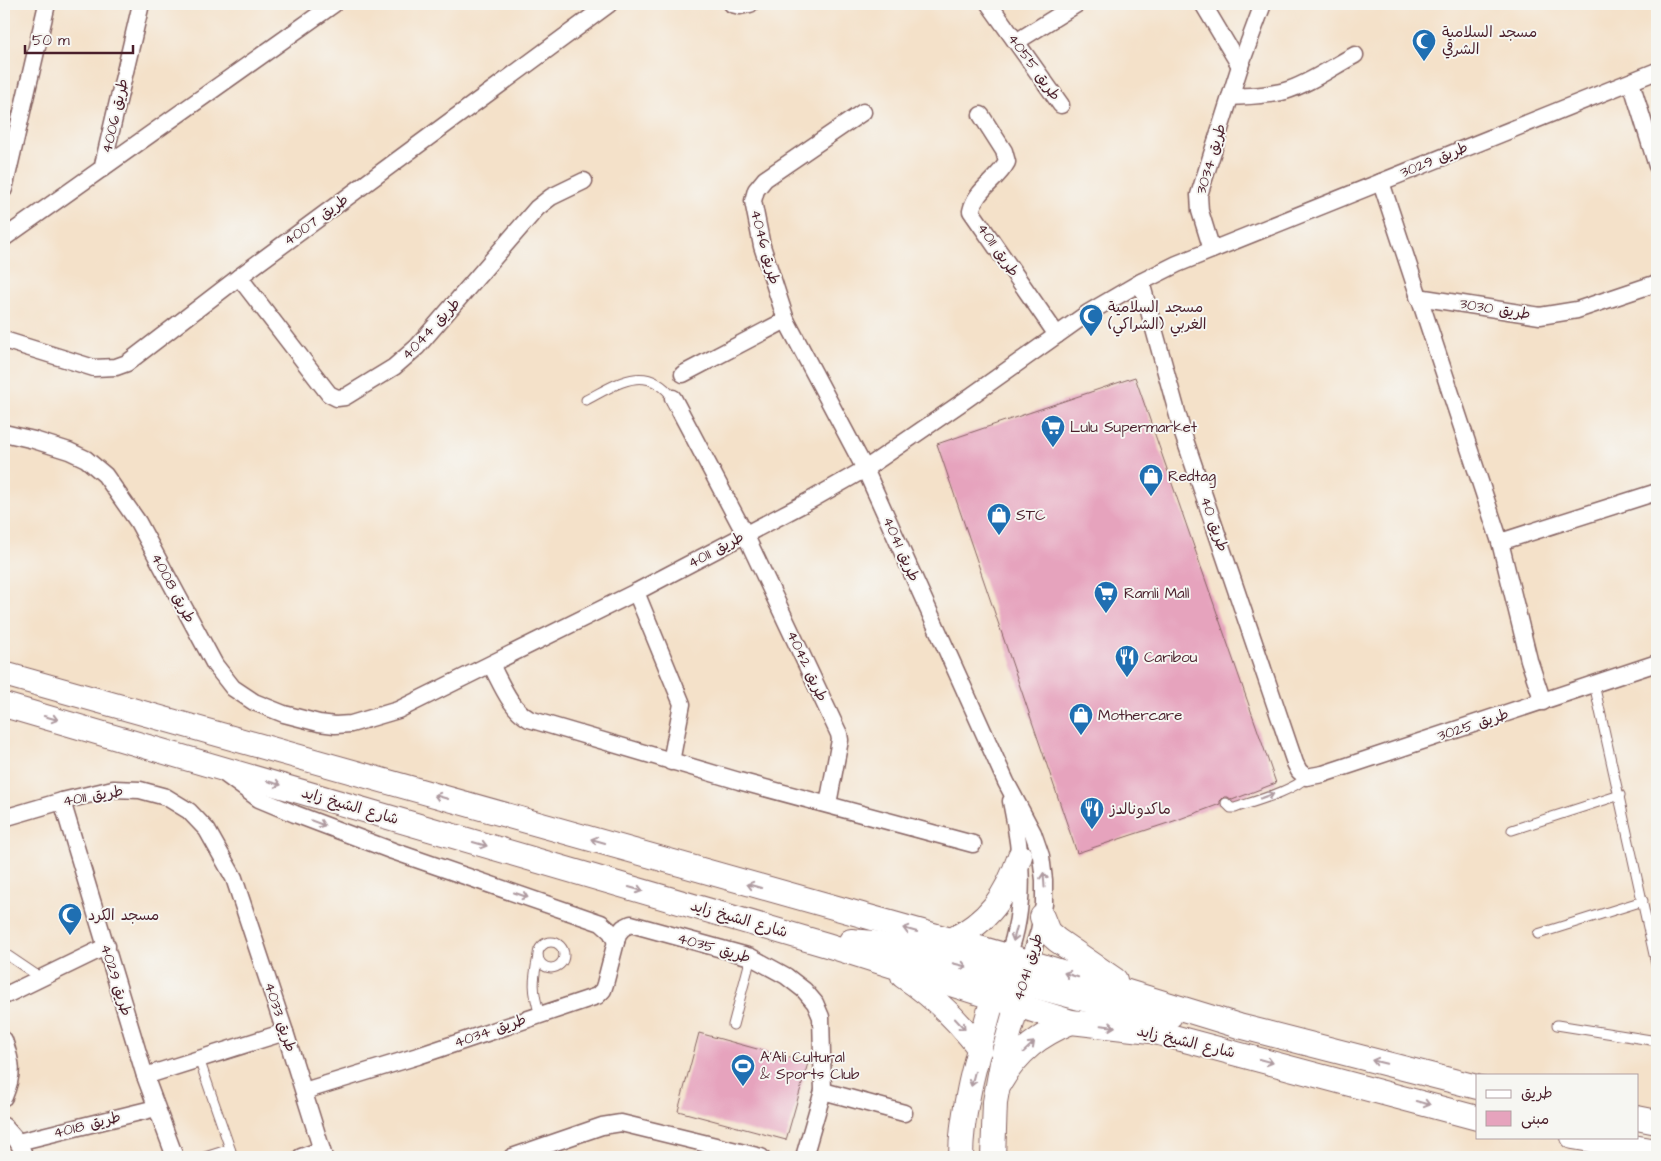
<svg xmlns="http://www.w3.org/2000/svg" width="1661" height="1161" viewBox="0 0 1661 1161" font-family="'Architects Daughter','Playpen Sans Arabic',sans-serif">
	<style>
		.building { fill: #e6a3bd }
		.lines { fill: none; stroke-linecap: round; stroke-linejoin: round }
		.lane-casing { stroke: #866362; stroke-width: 11 }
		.street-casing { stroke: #866362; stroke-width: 19 }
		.secondary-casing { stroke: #866362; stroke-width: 26 }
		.lane { stroke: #fff; stroke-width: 9 }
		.street { stroke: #fff; stroke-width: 16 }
		.secondary { stroke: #fff; stroke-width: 24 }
		.oneway { stroke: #ae9aa0 }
		.labels { text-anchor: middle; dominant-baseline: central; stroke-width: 4; stroke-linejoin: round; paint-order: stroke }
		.poi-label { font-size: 15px; fill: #4a1f2b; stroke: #f6f6f2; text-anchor: start }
		.street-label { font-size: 15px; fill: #4a1f2b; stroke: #f6f6f2 }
	</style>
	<rect width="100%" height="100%" fill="#f6f6f2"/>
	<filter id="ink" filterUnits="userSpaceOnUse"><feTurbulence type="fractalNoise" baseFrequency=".02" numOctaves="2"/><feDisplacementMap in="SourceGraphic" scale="10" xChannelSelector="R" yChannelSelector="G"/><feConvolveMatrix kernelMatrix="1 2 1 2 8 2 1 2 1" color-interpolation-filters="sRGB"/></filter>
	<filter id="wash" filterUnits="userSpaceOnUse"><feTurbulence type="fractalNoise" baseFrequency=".0096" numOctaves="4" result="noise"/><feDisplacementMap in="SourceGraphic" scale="20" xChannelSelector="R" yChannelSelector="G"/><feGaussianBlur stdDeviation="1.12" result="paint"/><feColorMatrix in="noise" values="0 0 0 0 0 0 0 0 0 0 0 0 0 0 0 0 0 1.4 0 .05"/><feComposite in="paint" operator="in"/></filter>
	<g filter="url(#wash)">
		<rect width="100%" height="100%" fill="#f4e1c9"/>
		<g id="blocks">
			<g class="building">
				<path d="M1135,377L1276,783L1232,800L1228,797H1224L1220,801V804L1177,820L1077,853L937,444Z"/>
				<path d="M699,1033L808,1063L786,1140L678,1111Z"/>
			</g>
		</g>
	</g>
	<g filter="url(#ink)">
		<use href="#blocks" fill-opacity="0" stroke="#866362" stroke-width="1"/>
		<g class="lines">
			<defs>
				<g id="lane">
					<path d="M586,400C617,384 646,362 673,398"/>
					<path d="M1594,684L1657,968"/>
					<path d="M1226,803L1231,808H1235C1252,802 1296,790 1306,777"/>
					<path d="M1512,830L1620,795"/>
					<path d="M1538,934L1643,901"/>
					<circle cx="551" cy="955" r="13"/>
					<path d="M4,953L41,978"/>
					<path d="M538,956C533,980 532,990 540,1015"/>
					<path d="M733,1025L751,957"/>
					<path d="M1557,1025L1657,1041"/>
					<path d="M199,1059L233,1157"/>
					<path d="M205,1157L230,1149"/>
				</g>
				<g id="street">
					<path d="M732,4L740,6L750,4"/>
					<path d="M989,4L1061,105"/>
					<path d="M1203,4L1240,66"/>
					<path d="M1016,42L1077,4"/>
					<path d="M1631,82L1657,166"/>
					<path d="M1230,97C1248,96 1267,96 1285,91C1309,84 1332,67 1355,55"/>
					<path d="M863,112L765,179L756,190L753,201L762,246L786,320L865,469L1006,782L1033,833L1041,856L1044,880V904L1039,931L1029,962"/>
					<path d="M981,115L1004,151L1007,162C997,181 976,189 971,211L1057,335"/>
					<path d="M102,169L141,4"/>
					<path d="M1381,182L1500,542L1529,660L1543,702"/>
					<path d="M4,189L47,4"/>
					<path d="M4,238L334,4"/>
					<path d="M1212,250L1200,211L1199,195L1240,66L1263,4"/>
					<path d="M239,277L329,394L337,398L345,397L394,367L417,347L537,208L551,197L584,181"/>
					<path d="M1141,282L1183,434L1295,763L1299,771L1306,777L1323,774L1657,663"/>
					<path d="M1418,297L1540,316L1577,310L1657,283"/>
					<path d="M4,340L94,368L116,367L127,363L239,277L609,4"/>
					<path d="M683,374L786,320"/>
					<path d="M673,398L745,534L839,734L840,740L828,804"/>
					<path d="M4,433L34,440L69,451L86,459L105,475L138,522L215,665L233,688L254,702L284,714L319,723L335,725L351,724L398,710L636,592L809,501L865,469L964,401L1088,313L1141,282L1177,264L1657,71"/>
					<path d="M1500,542L1657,492"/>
					<path d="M636,592L682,704L671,762"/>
					<path d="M491,665C501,683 510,708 529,719L739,781L973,844"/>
					<path d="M225,774L259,799L295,814L393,851L601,923L611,932L616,942"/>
					<path d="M62,801L145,1076L175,1157"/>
					<path d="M4,818L62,801L113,789L140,790L166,797L189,811L207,830L234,878L285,1032L324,1157"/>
					<path d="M1008,956C1027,906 1022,853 1011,801"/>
					<path d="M4,996L107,946"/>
					<path d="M4,1040C12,1064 14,1073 4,1097"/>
					<path d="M145,1076L285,1032"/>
					<path d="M304,1091L418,1056L597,996L603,990L605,984L618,934L623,928L631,924L751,957L786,976L804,990L815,1003L821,1017L823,1091L804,1157"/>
					<path d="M823,1091L904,1113"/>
					<path d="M4,1126L18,1142L25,1157"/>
					<path d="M18,1142L156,1108"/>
					<path d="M301,1157L321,1150"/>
					<path d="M512,1157L602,1126L621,1123L761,1157"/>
				</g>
				<g id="secondary">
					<path d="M4,674L1029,962L1239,1026L1477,1087"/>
					<path d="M4,705L827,945L1071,1022L1151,1031L1477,1118"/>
					<path d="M1042,917L1048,932L1057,940L1115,980"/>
					<path d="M851,941L874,943L999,975L1015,971L1024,966"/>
					<path d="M950,941C989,921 1006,897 1020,856"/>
					<path d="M903,976C933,996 958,1020 980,1049"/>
					<path d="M993,998C1002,989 1009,983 1022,983L1133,1012L1170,1016"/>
					<path d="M1001,1081C1018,1051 1040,1035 1071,1022"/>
					<path d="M1637,1118L1657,1122"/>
					<path d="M1573,1137L1657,1151"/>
					<path d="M961,1157C961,1102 983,1037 997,983"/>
					<path d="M993,1157L995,1102L1004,1052L1021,990"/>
				</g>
			</defs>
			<use href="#lane" class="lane-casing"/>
			<use href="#street" class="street-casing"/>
			<use href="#secondary" class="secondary-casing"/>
			<use href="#lane" class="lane"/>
			<use href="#street" class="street"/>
			<use href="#secondary" class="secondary"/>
		</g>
		<defs><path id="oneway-shaft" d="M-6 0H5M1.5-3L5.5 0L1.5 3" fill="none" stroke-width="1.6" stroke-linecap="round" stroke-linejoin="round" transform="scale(1.25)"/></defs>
		<g class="oneway">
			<use href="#oneway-shaft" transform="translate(51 718) rotate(16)"/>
			<use href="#oneway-shaft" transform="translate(274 783) rotate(16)"/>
			<use href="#oneway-shaft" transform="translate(1267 796) rotate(-20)"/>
			<use href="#oneway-shaft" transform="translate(441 797) rotate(-164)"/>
			<use href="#oneway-shaft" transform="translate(318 823) rotate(21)"/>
			<use href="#oneway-shaft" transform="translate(598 841) rotate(-164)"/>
			<use href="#oneway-shaft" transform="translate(480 844) rotate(16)"/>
			<use href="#oneway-shaft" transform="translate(1044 880) rotate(-94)"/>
			<use href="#oneway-shaft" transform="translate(754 886) rotate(-164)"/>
			<use href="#oneway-shaft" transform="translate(636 889) rotate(16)"/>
			<use href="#oneway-shaft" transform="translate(521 895) rotate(19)"/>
			<use href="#oneway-shaft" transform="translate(910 930) rotate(-164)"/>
			<use href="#oneway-shaft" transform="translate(1015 934) rotate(105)"/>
			<use href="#oneway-shaft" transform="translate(960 965) rotate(14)"/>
			<use href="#oneway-shaft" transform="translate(1071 975) rotate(-163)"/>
			<use href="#oneway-shaft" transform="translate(960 1024) rotate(47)"/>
			<use href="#oneway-shaft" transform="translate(1108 1026) rotate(6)"/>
			<use href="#oneway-shaft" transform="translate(1029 1047) rotate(-43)"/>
			<use href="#oneway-shaft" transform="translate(1266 1061) rotate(15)"/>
			<use href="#oneway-shaft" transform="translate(1379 1062) rotate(-166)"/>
			<use href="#oneway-shaft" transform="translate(973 1079) rotate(104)"/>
			<use href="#oneway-shaft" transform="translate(1423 1103) rotate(15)"/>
		</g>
	</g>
	<defs>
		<symbol id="mosque-pin" viewBox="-11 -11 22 30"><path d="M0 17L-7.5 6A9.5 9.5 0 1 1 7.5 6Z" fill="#1f6fb2" stroke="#f6f6f2"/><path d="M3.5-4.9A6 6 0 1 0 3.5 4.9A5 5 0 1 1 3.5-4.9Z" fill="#fff"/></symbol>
		<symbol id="supermarket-pin" viewBox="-11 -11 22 30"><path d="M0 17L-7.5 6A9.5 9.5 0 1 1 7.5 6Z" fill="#1f6fb2" stroke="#f6f6f2"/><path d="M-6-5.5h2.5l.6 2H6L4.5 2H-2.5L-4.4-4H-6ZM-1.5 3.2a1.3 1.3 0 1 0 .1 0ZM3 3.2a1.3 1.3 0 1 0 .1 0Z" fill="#fff"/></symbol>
		<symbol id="shop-pin" viewBox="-11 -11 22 30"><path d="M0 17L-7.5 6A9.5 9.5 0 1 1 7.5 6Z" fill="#1f6fb2" stroke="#f6f6f2"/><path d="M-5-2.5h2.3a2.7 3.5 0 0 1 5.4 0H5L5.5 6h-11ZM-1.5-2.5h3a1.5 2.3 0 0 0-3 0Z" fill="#fff"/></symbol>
		<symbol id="restaurant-pin" viewBox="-11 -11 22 30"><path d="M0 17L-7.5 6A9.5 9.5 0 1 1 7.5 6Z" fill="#1f6fb2" stroke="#f6f6f2"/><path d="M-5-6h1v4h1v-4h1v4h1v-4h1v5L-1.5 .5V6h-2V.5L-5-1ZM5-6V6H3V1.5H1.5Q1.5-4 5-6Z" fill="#fff"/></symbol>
		<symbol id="stadium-pin" viewBox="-11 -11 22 30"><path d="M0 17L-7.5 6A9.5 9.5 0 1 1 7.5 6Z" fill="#1f6fb2" stroke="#f6f6f2"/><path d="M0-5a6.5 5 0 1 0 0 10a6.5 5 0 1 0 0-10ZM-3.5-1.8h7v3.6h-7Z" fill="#fff"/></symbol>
	</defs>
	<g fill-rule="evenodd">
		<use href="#mosque-pin" x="1410" y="27" width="28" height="38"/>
		<use href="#mosque-pin" x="1077" y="302" width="28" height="38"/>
		<use href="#supermarket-pin" x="1039" y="413" width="28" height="38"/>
		<use href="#shop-pin" x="1137" y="462" width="28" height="38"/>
		<use href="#shop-pin" x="985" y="501" width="28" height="38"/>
		<use href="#supermarket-pin" x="1092" y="579" width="28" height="38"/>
		<use href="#restaurant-pin" x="1113" y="643" width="28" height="38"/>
		<use href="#shop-pin" x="1067" y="701" width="28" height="38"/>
		<use href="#restaurant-pin" x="1078" y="795" width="28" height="38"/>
		<use href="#mosque-pin" x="56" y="901" width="28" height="38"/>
		<use href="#stadium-pin" x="729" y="1052" width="28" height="38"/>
	</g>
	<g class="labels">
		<g class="poi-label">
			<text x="1442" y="32">مسجد السلامية<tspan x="1442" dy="17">الشرقي</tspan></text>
			<text x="1108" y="307">مسجد السلامية<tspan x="1108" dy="17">الغربي (الشراكي)</tspan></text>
			<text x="1070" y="427">Lulu Supermarket</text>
			<text x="1168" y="476">Redtag</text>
			<text x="1016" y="515">STC</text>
			<text x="1124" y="593">Ramli Mall</text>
			<text x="1144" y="657">Caribou</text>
			<text x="1098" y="715">Mothercare</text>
			<text x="1110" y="809">ماكدونالدز</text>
			<text x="88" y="915">مسجد الكرد</text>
			<text x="760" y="1057">A'Ali Cultural<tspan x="760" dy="17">&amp; Sports Club</tspan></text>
		</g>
		<g class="street-label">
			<text transform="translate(1034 67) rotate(54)">طريق 4055</text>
			<text transform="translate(115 116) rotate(-77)">طريق 4006</text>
			<text transform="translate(1211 159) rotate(-73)">طريق 3034</text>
			<text transform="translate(1434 160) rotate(-22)">طريق 3029</text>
			<text transform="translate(316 220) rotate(-36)">طريق 4007</text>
			<text transform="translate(765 247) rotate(75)">طريق 4046</text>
			<text transform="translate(998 250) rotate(55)">طريق 4011</text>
			<text transform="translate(1495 309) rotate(9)">طريق 3030</text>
			<text transform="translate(431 329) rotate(-47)">طريق 4044</text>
			<text transform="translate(1214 524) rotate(71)">طريق 40</text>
			<text transform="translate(901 549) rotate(66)">طريق 4041</text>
			<text transform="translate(716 550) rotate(-28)">طريق 4011</text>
			<text transform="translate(173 588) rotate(62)">طريق 4008</text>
			<text transform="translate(807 666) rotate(65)">طريق 4042</text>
			<text transform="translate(1473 725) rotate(-18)">طريق 3025</text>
			<text transform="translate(93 796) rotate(-10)">طريق 4011</text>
			<text transform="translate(350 806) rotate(16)">شارع الشيخ زايد</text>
			<text transform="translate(739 919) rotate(16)">شارع الشيخ زايد</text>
			<text transform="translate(714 948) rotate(16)">طريق 4035</text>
			<text transform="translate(1028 967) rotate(-73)">طريق 4041</text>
			<text transform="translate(116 980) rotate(73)">طريق 4029</text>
			<text transform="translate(280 1017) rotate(72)">طريق 4033</text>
			<text transform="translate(490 1031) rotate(-19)">طريق 4034</text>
			<text transform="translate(1186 1042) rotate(13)">شارع الشيخ زايد</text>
			<text transform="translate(87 1125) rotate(-14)">طريق 4018</text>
		</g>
	</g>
	<rect width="1661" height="1161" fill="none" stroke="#f6f6f2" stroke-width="20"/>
	<rect x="1476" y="1074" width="162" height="65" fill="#f6f6f2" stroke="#b1a0a2"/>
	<rect x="1486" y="1090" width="25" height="8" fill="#ffffff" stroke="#b1a0a2"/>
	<text x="1521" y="1098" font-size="15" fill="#4a1f2b">طريق</text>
	<rect x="1486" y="1111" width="25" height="15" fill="#e6a3bd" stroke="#b1a0a2"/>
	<text x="1521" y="1124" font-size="15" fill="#4a1f2b">مبنى</text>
	<path d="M25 45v8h108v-8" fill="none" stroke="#4a1f2b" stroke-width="2.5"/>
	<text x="32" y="45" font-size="15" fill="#4a1f2b" stroke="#f6f6f2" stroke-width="4" paint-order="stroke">50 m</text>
</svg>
